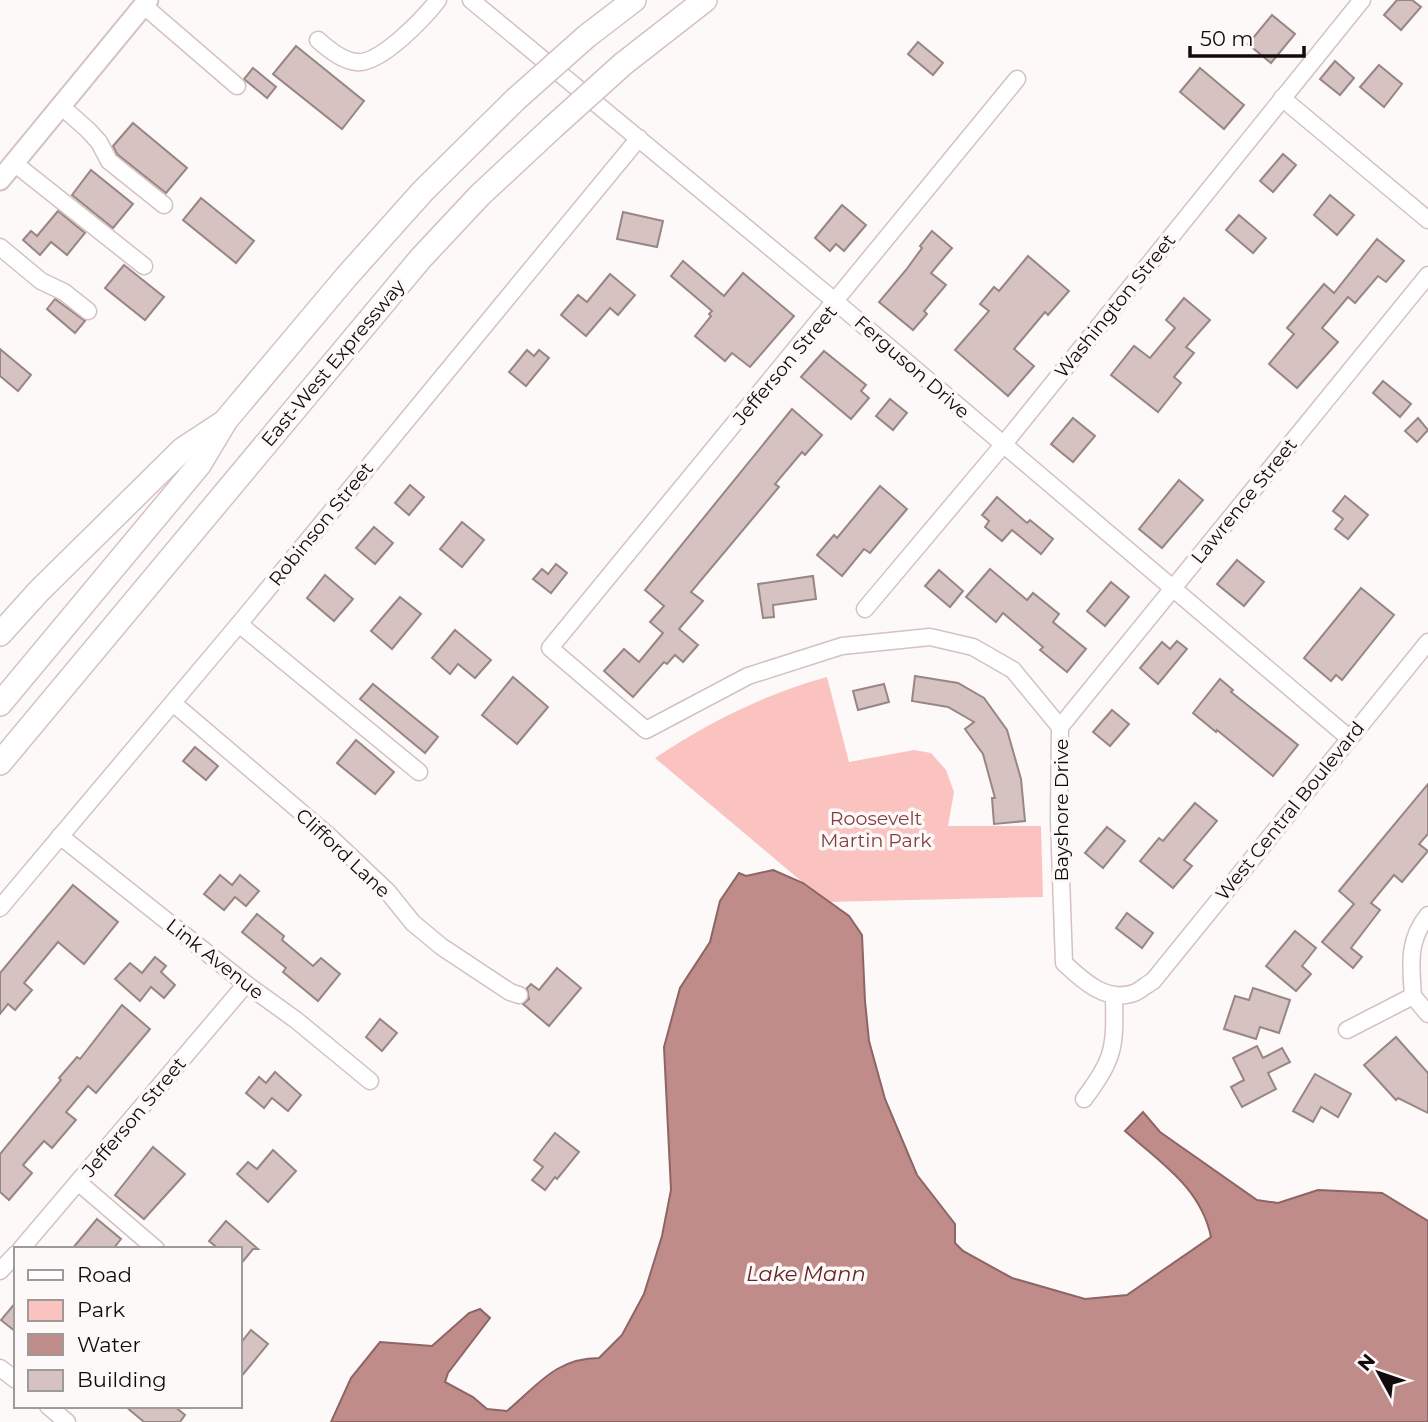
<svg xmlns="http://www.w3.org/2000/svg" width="1428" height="1422" viewBox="0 0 1428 1422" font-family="Montserrat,sans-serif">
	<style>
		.green { fill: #fac3c0 }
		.water { fill: #c08c8a; stroke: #8c6564; stroke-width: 2 }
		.building { fill: #d5c2c1; stroke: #978684; stroke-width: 2 }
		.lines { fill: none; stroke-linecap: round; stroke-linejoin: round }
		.minor-casing { stroke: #d4c2c0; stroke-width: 19 }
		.major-casing { stroke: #d4c2c0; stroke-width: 23 }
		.highway-casing { stroke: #d4c2c0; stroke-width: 26 }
		.minor { stroke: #fff; stroke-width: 16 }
		.major { stroke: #fff; stroke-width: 19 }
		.highway { stroke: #fff; stroke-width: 23 }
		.highway-bridge-casing { stroke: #d4c2c0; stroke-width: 26; stroke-linecap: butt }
		.highway-bridge { stroke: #fff; stroke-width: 23 }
		.labels { text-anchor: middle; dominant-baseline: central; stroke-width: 7; stroke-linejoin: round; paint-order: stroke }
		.street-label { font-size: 19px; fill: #120b0b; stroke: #fdf9f9 }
		.park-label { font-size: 19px; fill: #84403f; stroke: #fdf9f9 }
		.water-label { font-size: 21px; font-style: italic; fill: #642324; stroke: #fdf9f9 }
	</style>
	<rect width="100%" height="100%" fill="#fdf9f9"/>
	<path class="green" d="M827,677L849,762L914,750L931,753L946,770L954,792L948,826H1041L1043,897L826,902L655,758C709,722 765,694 827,677Z"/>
	<path class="water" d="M773,870L803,883L849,916L862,935L865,1001L869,1041L885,1099L917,1175L955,1224V1243L963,1251L1012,1278L1085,1299L1127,1295L1211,1237C1201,1188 1161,1163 1125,1131L1143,1112L1160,1132L1257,1200L1278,1203L1318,1190L1382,1193L1428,1221V1422H331L351,1378L380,1342L432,1346L469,1313L480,1309L490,1318L448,1373L445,1382L473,1397L487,1409L507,1411C538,1385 556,1358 599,1358L622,1335L644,1294L662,1236L671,1190L664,1047L680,988L710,942L720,901L739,873L746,876Z"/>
	<g class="building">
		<path d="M1397,0H1412L1421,7L1401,30L1384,15Z"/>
		<path d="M1272,15L1295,34L1271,63L1248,44Z"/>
		<path d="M918,42L943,63L933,75L908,54Z"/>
		<path d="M296,46L364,101L342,129L273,74Z"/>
		<path d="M1335,61L1354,78L1340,95L1320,79Z"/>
		<path d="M1379,65L1402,84L1384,107L1360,87Z"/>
		<path d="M253,68L276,87L267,98L244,79Z"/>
		<path d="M1200,68L1244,105L1224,129L1180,92Z"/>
		<path d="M133,123L187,168L166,193L117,154L113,146Z"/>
		<path d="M1283,154L1296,165L1273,192L1260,181Z"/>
		<path d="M91,170L133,204L113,228L72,195Z"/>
		<path d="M1330,195L1354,215L1337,235L1314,215Z"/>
		<path d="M201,198L254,241L236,263L183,220Z"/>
		<path d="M842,205L866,225L844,251L836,244L830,251L815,238Z"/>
		<path d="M58,211L85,233L67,255L51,242L40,255L23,240L31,231L37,236Z"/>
		<path d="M623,212L663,221L657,247L617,239Z"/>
		<path d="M1239,215L1266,238L1253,253L1226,230Z"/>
		<path d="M932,231L952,248L931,273L946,285L924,311L927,314L913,330L879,302L906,270L922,248L920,246Z"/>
		<path d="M1377,239L1404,261L1386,282L1378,276L1355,303L1348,297L1322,328L1338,342L1297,388L1269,364L1294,334L1287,328L1324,284L1334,293Z"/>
		<path d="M1028,256L1069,291L1048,315L1045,312L1014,349L1034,366L1008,396L955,350L989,311L980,304L994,287L999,291Z"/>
		<path d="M683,261L724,296L743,273L794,316L750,367L732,353L725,361L695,336L711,316L709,314L712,311L671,276Z"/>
		<path d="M124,265L164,297L145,320L105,288Z"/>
		<path d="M610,274L635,295L618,315L610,308L586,336L561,315L578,295L587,302Z"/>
		<path d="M1184,298L1210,320L1186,347L1194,353L1174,377L1181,383L1158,412L1111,375L1134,346L1150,358L1175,328L1166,320Z"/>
		<path d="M55,299L85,321L75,333L47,309Z"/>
		<path d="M0,349L31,375L18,391L0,376Z"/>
		<path d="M527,350L534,356L539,350L549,358L526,386L509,372Z"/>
		<path d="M824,351L866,385L861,391L869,398L851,419L801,377Z"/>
		<path d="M1383,381L1411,404L1400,417L1373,393Z"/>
		<path d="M890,399L907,413L893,430L876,416Z"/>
		<path d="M792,409L822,435L805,455L802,452L775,484L779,487L691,592L703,601L679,629L698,645L683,662L675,655L667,664L664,662L633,697L604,671L624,649L639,662L663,633L650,622L664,606L645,590Z"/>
		<path d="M1073,418L1095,436L1073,462L1051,444Z"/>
		<path d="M1418,418L1428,430L1417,442L1405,431Z"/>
		<path d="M1179,480L1203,500L1162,548L1139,529Z"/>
		<path d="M410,485L424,497L409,515L395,503Z"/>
		<path d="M880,486L907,509L870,553L864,549L842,576L817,555L834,535L837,538Z"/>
		<path d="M1345,496L1368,515L1348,539L1335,529L1343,519L1333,511Z"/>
		<path d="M997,497L1027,523L1030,520L1053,539L1041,554L1012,530L1002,541L985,527L989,521L982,515Z"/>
		<path d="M462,522L484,540L462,567L440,549Z"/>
		<path d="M374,527L393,543L375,564L356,548Z"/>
		<path d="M1237,560L1264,582L1244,606L1217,584Z"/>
		<path d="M556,564L567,573L551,593L533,579L542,569L548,574Z"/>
		<path d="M990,569L1027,600L1033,593L1059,614L1053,622L1086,649L1067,672L1040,650L1043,647L1003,613L996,622L966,597Z"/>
		<path d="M939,570L963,591L950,607L925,586Z"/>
		<path d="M325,575L353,599L334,621L307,598Z"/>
		<path d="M813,576L816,599L773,605L774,617L763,618L758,584Z"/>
		<path d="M1111,582L1129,597L1105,626L1087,611Z"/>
		<path d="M1361,588L1394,615L1342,680L1336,675L1331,681L1304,658Z"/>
		<path d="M400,597L421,614L392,649L371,631Z"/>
		<path d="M455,630L491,660L475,678L458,664L450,674L432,658Z"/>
		<path d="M1177,641L1187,649L1158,684L1140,668L1162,642L1170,649Z"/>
		<path d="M915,676L958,683L984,698L1007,730L1021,779L1025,821L994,824L992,798H995L983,754L965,729L974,722L948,707L912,701Z"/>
		<path d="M513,677L548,707L517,744L482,715Z"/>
		<path d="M1220,679L1233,690L1231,692L1298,745L1273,776L1217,730L1216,732L1193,713Z"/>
		<path d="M373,684L438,737L425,753L360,699Z"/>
		<path d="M884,684L889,702L858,710L853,691Z"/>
		<path d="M1112,710L1129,724L1110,746L1093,732Z"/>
		<path d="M356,740L394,772L375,794L337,763Z"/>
		<path d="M195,747L218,766L206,780L183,761Z"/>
		<path d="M1428,784V834L1419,844L1428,851L1402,882L1394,875L1371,903L1380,910L1351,948L1362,957L1353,968L1322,942L1354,904L1339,891Z"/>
		<path d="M1195,803L1217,821L1184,860L1192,866L1173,888L1140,861L1159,838L1163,841Z"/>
		<path d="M1107,827L1125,841L1103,868L1085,853Z"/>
		<path d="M220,875L232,885L240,875L259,891L246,906L235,897L224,910L204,894Z"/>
		<path d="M73,885L118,922L84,964L58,942L24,983L32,990L15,1010L8,1004L0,1014V973Z"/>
		<path d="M1127,913L1153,933L1142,948L1116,928Z"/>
		<path d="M257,914L284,936L282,940L313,966L321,958L340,974L318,1001L283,972L286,968L242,932Z"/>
		<path d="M1295,931L1316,948L1302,966L1311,974L1296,991L1266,966Z"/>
		<path d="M155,957L166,966L161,972L175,985L164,998L151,987L140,1001L115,979L130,963L142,973Z"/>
		<path d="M557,968L581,988L549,1026L523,1004L529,999L527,988L531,984L539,990Z"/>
		<path d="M1253,988L1290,1000L1279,1033L1260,1027L1256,1039L1224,1029L1235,996L1249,1000Z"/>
		<path d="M122,1005L150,1029L96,1093L88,1086L66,1112L76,1120L52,1148L44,1141L23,1165L32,1173L9,1200L0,1192V1154L61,1080L59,1078L77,1057L80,1059Z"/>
		<path d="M380,1019L397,1033L382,1051L366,1037Z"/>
		<path d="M1396,1037L1428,1073V1113L1398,1098L1396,1100L1364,1065Z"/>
		<path d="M1257,1046L1263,1058L1282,1048L1290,1062L1268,1073L1276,1089L1242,1107L1231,1087L1244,1080L1233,1058Z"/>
		<path d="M275,1072L301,1095L288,1111L272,1098L264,1108L246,1093L259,1077L266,1083Z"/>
		<path d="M1315,1074L1351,1094L1338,1117L1321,1107L1313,1122L1293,1111Z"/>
		<path d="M555,1133L579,1152L557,1179L555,1177L545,1190L532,1180L543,1167L534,1160Z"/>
		<path d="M153,1147L185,1174L144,1219L115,1195Z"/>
		<path d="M273,1150L296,1171L268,1202L237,1174L248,1162L257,1169Z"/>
		<path d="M97,1219L121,1239L113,1249H72Z"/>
		<path d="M226,1221L258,1249H253L240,1265V1249H219L209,1241Z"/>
		<path d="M16,1302V1332L1,1320Z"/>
		<path d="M251,1330L268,1344L240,1378V1344Z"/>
		<path d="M125,1406H174L185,1415L180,1422H144Z"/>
	</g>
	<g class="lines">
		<defs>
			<g id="minor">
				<path d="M471,0L836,302L1349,738"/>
				<path d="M143,5L237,86"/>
				<path d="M318,40C328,49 343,61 356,62C380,65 424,18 438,0"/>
				<path d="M1017,79L550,648L646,730L748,676L842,646L930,637L973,647L1013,670L1060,727L1059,820L1064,963C1082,980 1106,1003 1134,993C1140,991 1147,984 1153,981L1428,642"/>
				<path d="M1282,98L1428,220"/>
				<path d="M61,106L88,130L99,142L109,161L164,205"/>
				<path d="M14,163L144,266"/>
				<path d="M0,247L41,281L64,292L88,311"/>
				<path d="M865,609L1003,445L1362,0"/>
				<path d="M239,624L419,772"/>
				<path d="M173,703L329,836L388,892L413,923L442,947L510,992L519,995"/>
				<path d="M1060,727L1428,275"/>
				<path d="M60,836L246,984L296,1020L370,1081"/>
				<path d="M0,908L239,624L639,138"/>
				<path d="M1413,996C1411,965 1407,941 1428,915"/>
				<path d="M1413,996L1428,1014"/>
				<path d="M1347,1030L1413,996"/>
				<path d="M1084,1099C1115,1057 1115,1048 1114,996"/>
				<path d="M78,1182L156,1249"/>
				<path d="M21,1249L246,984"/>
				<path d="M0,1271L16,1254"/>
				<path d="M0,1368L16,1380"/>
				<path d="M48,1406L67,1422"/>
			</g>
			<path id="major" d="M0,180L148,0"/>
			<g id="highway">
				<path d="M587,36L634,0"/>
				<path d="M623,64L705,0"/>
				<path d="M0,634L39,591L183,449L221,424"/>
				<path d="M0,704L199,465L226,420L347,276L423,191L516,99"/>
				<path d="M0,763L421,258L480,195L552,128"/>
			</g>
		</defs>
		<use href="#minor" class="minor-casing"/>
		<use href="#major" class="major-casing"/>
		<use href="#highway" class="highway-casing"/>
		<use href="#minor" class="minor"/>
		<use href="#major" class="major"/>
		<use href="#highway" class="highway"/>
		<defs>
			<g id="highway-bridge">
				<path d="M516,99L587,36"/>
				<path d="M552,128L623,64"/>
			</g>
		</defs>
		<use href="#highway-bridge" class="highway-bridge-casing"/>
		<use href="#highway-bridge" class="highway-bridge"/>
	</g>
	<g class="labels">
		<g class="street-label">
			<text transform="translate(1115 306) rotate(-51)">Washington Street</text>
			<text transform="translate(333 363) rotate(-50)">East-West Expressway</text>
			<text transform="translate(785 365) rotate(-50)">Jefferson Street</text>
			<text transform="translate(912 367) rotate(41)">Ferguson Drive</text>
			<text transform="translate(1244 501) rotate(-51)">Lawrence Street</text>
			<text transform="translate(321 524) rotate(-51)">Robinson Street</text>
			<text transform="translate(1061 810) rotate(-90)">Bayshore Drive</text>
			<text transform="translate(1290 811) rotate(-51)">West Central Boulevard</text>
			<text transform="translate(343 853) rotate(43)">Clifford Lane</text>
			<text transform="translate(215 959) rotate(38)">Link Avenue</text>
			<text transform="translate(134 1117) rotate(-50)">Jefferson Street</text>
		</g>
		<g class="park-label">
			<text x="876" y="818">Roosevelt<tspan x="876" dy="22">Martin Park</tspan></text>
		</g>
		<g class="water-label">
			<text x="806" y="1273">Lake Mann</text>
		</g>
	</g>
	<rect x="14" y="1247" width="228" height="161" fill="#fdf9f9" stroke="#9f9a9a" stroke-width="2"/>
	<rect x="28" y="1270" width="35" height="10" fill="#ffffff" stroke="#9f9a9a" stroke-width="2"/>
	<text x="77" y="1282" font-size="21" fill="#120b0b">Road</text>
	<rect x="28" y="1300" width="35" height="21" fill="#fac3c0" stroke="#9f9a9a" stroke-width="2"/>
	<text x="77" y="1317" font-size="21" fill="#120b0b">Park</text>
	<rect x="28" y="1334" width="35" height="21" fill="#c08c8a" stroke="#9f9a9a" stroke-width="2"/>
	<text x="77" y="1352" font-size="21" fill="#120b0b">Water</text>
	<rect x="28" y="1370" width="35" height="21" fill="#d5c2c1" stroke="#9f9a9a" stroke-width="2"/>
	<text x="77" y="1387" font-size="21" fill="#120b0b">Building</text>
	<g transform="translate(1379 1373) rotate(310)" stroke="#fdf9f9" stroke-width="5" paint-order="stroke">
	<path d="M0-5L12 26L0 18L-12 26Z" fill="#120b0b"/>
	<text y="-10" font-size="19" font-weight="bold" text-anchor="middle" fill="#120b0b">N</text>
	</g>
	<path d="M1190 46v10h114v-10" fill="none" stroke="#120b0b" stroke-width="3.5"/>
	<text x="1200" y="46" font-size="21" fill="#120b0b" stroke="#fdf9f9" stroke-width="5" paint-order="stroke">50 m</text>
</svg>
